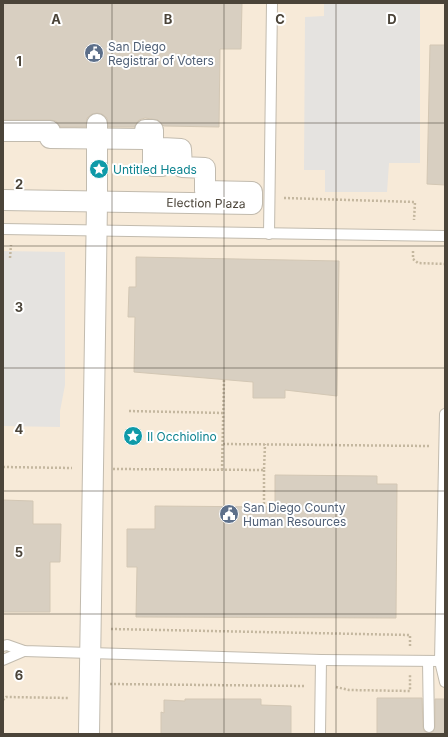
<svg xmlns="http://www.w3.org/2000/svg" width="448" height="737" viewBox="0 0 448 737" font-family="Inter,sans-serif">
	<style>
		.commercial { fill: #f7ead8 }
		.parking { fill: #e5e3e0 }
		.building { fill: #d8cfc1; stroke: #d3c7b4 }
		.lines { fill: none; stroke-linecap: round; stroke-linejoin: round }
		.lane-casing { stroke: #c2bbae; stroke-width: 12 }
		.street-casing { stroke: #c2bbae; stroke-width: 22 }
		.path { stroke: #c4b79f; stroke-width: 2.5; stroke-dasharray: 2 2; stroke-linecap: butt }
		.lane { stroke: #fff; stroke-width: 10 }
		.street { stroke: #fff; stroke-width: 20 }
		.grid { fill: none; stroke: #4b4439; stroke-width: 1; stroke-opacity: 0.55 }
		.labels { text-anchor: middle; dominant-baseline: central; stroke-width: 4; stroke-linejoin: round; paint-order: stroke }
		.service-label { font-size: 12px; fill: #4e5e75; stroke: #fff; text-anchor: start }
		.culture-label { font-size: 12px; fill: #0d838f; stroke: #fff; text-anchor: start }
		.street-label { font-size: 12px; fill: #4b4439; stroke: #fff }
		.grid-label { font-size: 13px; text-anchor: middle; font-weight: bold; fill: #4b4439; stroke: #fff; stroke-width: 4; stroke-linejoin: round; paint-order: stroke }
	</style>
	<rect width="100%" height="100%" fill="#f6f3ec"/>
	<rect class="commercial" x="3" y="3" width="442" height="731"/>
	<g class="parking">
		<path d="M324,3H420V163H389L387,192H325V170H304L305,17L324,16Z"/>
		<path d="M3,251L65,252V385L60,411V427L3,426Z"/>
	</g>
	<g class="building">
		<path d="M3,3H242L241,49H220L219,127L164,126L158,120L145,118L139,120L134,127H108L107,118L102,114L97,113L92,114L87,118L86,127H60L56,121L50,120H3Z"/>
		<path d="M430,45H445V185L427,184Z"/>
		<path d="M136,257L339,261L337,396L285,390V398H253V382L134,372L135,317H128L129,287H136Z"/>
		<path d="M275,475L377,476V484H397L396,618L136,617L137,567H127V529H155V506L275,507Z"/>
		<path d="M3,500L33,501V524H61L60,562H50V612H3Z"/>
		<path d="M377,698H422L423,727L424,731L429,733L433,732L435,727V699H445V734H377Z"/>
		<path d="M185,699H261V705L291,706V734H161V712L164,713V700L185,701Z"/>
	</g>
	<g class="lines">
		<defs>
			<g id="lane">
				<path d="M3,229L445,236"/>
				<path d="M269,234L272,3"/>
				<path d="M3,646L7,645L24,651L321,660L440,661L445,414"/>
				<path d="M3,660L24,651"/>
				<path d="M428,661L429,727"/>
				<path d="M440,661L445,682"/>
				<path d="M320,734L321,660"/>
			</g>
			<g id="street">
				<path d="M3,131H50V138L145,139V130H153V166H162V148L181,149L182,167L205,168V191L252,192V204L3,200"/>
				<path d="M89,734L97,202V124"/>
			</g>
		</defs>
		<use href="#lane" class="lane-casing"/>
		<use href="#street" class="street-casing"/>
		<g class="path">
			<path d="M284,198L415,202L414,220"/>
			<path d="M413,251V259L418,263L445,264"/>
			<path d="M10,258L11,245"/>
			<path d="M129,411L223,413"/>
			<path d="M223,444L429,446"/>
			<path d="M3,467L72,468"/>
			<path d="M113,469L264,470L265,444"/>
			<path d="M222,470L224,378"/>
			<path d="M264,470V506"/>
			<path d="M111,629L410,635V646"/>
			<path d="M110,684L305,686"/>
			<path d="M336,687L349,690L410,691V675"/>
			<path d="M3,700L6,697L69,698"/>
		</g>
		<use href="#lane" class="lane"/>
		<use href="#street" class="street"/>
	</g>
	<path class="grid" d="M112,3V734M224,3V734M336,3V734M3,123H445M3,246H445M3,368H445M3,491H445M3,614H445"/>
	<defs>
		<symbol id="civic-disc" viewBox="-11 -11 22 22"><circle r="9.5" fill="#5c6f8a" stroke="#fff"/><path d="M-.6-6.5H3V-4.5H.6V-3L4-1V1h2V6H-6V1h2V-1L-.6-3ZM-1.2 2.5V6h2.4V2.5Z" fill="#fff"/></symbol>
		<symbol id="sight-disc" viewBox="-11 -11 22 22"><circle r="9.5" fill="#0f9aa8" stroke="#fff"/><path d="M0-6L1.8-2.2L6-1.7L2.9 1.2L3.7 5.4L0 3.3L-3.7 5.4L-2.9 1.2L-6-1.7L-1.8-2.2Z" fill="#fff"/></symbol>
	</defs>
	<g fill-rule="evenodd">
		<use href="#civic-disc" x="83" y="42" width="22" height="22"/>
		<use href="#sight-disc" x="88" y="158" width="22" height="22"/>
		<use href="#sight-disc" x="122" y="425" width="22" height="22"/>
		<use href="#civic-disc" x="218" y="503" width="22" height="22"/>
	</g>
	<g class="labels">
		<g class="service-label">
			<text x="108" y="46">San Diego<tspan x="108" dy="14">Registrar of Voters</tspan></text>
			<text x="243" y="507">San Diego County<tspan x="243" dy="14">Human Resources</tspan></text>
		</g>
		<g class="culture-label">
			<text x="113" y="169">Untitled Heads</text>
			<text x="147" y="436">Il Occhiolino</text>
		</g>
		<g class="street-label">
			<text transform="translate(206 203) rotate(1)">Election Plaza</text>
		</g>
	</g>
	<g class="grid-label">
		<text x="56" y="24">A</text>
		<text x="168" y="24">B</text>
		<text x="280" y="24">C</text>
		<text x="392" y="24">D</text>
		<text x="19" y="66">1</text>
		<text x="19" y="189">2</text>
		<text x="19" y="312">3</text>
		<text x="19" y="434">4</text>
		<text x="19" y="557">5</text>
		<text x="19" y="680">6</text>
	</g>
	<rect width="448" height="737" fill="none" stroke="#4b4439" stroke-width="8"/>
</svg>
